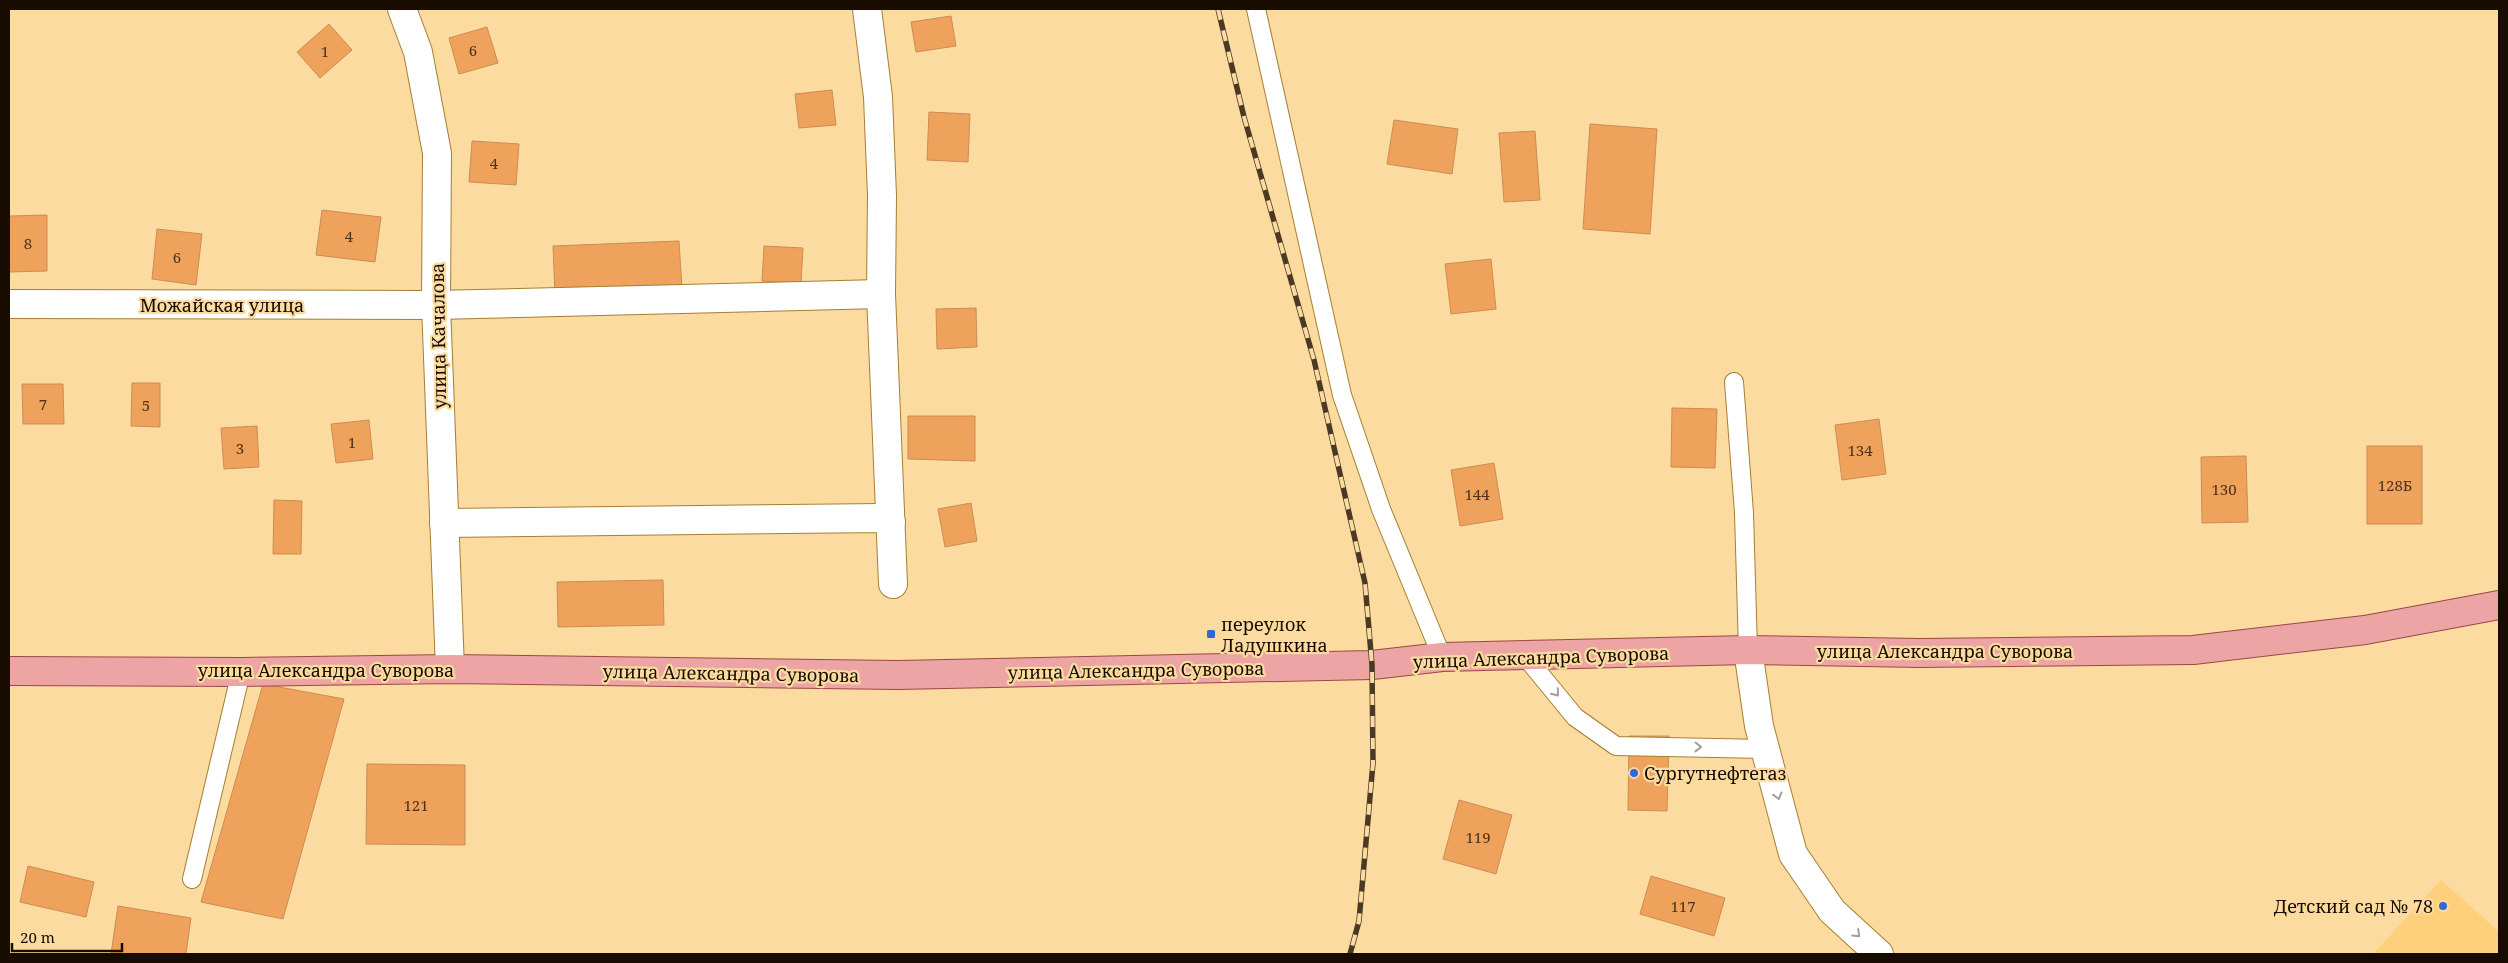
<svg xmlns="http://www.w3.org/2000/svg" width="2508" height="963" viewBox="0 0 2508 963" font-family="'Noto Serif',serif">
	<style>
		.built { fill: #fed07c }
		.building { fill: #eea25b; stroke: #cb8d55 }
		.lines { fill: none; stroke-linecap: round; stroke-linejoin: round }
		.service-casing { stroke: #a57f31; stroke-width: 20 }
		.minor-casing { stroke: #a57f31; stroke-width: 30 }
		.tertiary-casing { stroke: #a57f31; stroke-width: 30 }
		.primary-casing { stroke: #9b4844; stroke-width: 30 }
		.service { stroke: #fff; stroke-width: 18 }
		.minor { stroke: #fff; stroke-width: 28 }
		.tertiary { stroke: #fff; stroke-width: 28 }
		.primary { stroke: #eda4a4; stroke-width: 28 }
		.rail-casing { stroke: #4a3923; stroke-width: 5.5 }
		.rail { stroke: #fbdb9f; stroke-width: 4; stroke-dasharray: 11; stroke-linecap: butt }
		.oneway { stroke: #a39e99 }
		.poi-dot { fill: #3068d6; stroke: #fbdb9f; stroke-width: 2 }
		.labels { text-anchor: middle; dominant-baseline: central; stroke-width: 4.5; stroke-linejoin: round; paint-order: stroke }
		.number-label { font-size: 15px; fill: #4e3217 }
		.street-label { font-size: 18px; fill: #180c00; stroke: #fbdb9f }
		.poi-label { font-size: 18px; fill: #180c00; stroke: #fbdb9f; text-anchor: start }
	</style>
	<rect width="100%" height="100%" fill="#fbdb9f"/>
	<path class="built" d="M2441,880L2499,932V954H2373Z"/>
	<g class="building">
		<path d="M951,16L956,46L916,52L911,22Z"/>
		<path d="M329,24L352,50L320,78L297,52Z"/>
		<path d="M487,27L498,63L459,74L449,38Z"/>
		<path d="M832,90L836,125L799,128L795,94Z"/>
		<path d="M929,112L970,114L968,162L927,160Z"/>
		<path d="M1394,120L1458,129L1452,174L1387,164Z"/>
		<path d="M1590,124L1657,129L1650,234L1583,229Z"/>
		<path d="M1535,131L1540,200L1504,202L1499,133Z"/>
		<path d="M472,141L519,144L516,185L469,182Z"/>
		<path d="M322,210L381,217L375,262L316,255Z"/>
		<path d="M47,215V271L9,272V216Z"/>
		<path d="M157,229L202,234L196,285L152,279Z"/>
		<path d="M679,241L682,289L555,294L553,246Z"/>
		<path d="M764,246L803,248L801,283L762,281Z"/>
		<path d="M1491,259L1496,309L1451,314L1445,264Z"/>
		<path d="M976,308L977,347L937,349L936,309Z"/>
		<path d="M132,383H160V427L131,426Z"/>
		<path d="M22,384H63L64,424H23Z"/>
		<path d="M1672,408L1717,409L1715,468L1671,467Z"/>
		<path d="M908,416H975V461L908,459Z"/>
		<path d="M1879,419L1886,474L1842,480L1835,425Z"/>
		<path d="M369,420L373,459L336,463L331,424Z"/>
		<path d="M257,426L259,467L224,469L221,428Z"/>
		<rect x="2367" y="446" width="55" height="78"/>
		<path d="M2246,456L2248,522L2202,523L2201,457Z"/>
		<path d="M1494,463L1503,519L1460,526L1451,470Z"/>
		<path d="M274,500L302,501L301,554H273Z"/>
		<path d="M971,503L977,541L945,547L938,509Z"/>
		<path d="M663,580L664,625L558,627L557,582Z"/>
		<path d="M263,684L344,699L283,919L201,902Z"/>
		<path d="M1629,736H1669L1667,811L1628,810Z"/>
		<path d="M367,764L465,765V845L366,844Z"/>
		<path d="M1459,800L1512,815L1496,874L1443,859Z"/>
		<path d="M28,866L94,882L86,917L20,902Z"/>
		<path d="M1651,876L1725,898L1714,936L1640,914Z"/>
		<path d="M118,906L191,918L186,954H111Z"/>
	</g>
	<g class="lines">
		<defs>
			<g id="service">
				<path d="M1256,9L1342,395L1381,509L1442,657"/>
				<path d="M1734,382L1744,513L1748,650"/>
				<path d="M1525,656L1575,717L1616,746L1765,749"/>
				<path d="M192,879L241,672"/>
			</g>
			<g id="minor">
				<path d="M402,9L418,52L437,153L436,305L450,669"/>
				<path d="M867,9L878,97L882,196L881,294L893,584"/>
				<path d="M9,304L436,305L881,294"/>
				<path d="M444,523L882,518L891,522"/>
			</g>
			<path id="tertiary" d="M1748,650L1759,726L1793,854L1832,911L1879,954"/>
			<path id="primary" d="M9,671L241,672L450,669L898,675L1372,665L1442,657L1748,650L1919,653L2193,650L2365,630L2499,605"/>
		</defs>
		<use href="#service" class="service-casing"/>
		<use href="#minor" class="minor-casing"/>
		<use href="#tertiary" class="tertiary-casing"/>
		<use href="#primary" class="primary-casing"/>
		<use href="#service" class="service"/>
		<use href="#minor" class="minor"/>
		<use href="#tertiary" class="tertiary"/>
		<use href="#primary" class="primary"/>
		<defs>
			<path id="rail" d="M1218,9L1244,117L1314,360L1365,583L1372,665L1373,763L1359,921L1350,954"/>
		</defs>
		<use href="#rail" class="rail-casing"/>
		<use href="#rail" class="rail"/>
	</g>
	<defs><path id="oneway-chevron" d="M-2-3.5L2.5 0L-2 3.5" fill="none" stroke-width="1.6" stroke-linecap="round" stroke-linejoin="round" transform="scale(1.25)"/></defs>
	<g class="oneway">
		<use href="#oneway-chevron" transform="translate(1556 693) rotate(51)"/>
		<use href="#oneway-chevron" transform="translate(1698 747) rotate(1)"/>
		<use href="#oneway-chevron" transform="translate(1778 796) rotate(75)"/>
		<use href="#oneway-chevron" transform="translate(1857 934) rotate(43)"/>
	</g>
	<g class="poi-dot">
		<rect x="1206" y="629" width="10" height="10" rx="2.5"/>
		<circle cx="1634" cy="773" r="5"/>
		<circle cx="2443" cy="906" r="5"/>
	</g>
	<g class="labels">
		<g class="number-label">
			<text x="473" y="50">6</text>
			<text x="325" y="51">1</text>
			<text x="494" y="163">4</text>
			<text x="349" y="236">4</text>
			<text x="28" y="243">8</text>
			<text x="177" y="257">6</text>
			<text x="43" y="404">7</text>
			<text x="146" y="405">5</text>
			<text x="352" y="442">1</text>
			<text x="240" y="448">3</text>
			<text x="1860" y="450">134</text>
			<text x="2395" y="485">128Б</text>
			<text x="2224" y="489">130</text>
			<text x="1477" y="494">144</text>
			<text x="416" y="805">121</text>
			<text x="1478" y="837">119</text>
			<text x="1683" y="906">117</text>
		</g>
		<g class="street-label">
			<text x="222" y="305">Можайская улица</text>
			<text transform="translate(438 336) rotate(-91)">улица Качалова</text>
			<text x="1945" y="651">улица Александра Суворова</text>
			<text transform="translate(1541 657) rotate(-2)">улица Александра Суворова</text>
			<text x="326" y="670">улица Александра Суворова</text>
			<text transform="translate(1136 670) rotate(-1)">улица Александра Суворова</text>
			<text transform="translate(731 673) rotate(1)">улица Александра Суворова</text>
		</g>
		<g class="poi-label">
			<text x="1221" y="624">переулок<tspan x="1221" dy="21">Ладушкина</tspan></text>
			<text x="1644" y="773">Сургутнефтегаз</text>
			<text x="2433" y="906" text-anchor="end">Детский сад № 78</text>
		</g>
	</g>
	<rect width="2508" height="963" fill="none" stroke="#180c00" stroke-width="20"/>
	<path d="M12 943v8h110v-8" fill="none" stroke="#180c00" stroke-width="2.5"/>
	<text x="20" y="943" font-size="15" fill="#180c00" stroke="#fbdb9f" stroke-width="4" paint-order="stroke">20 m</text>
</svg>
